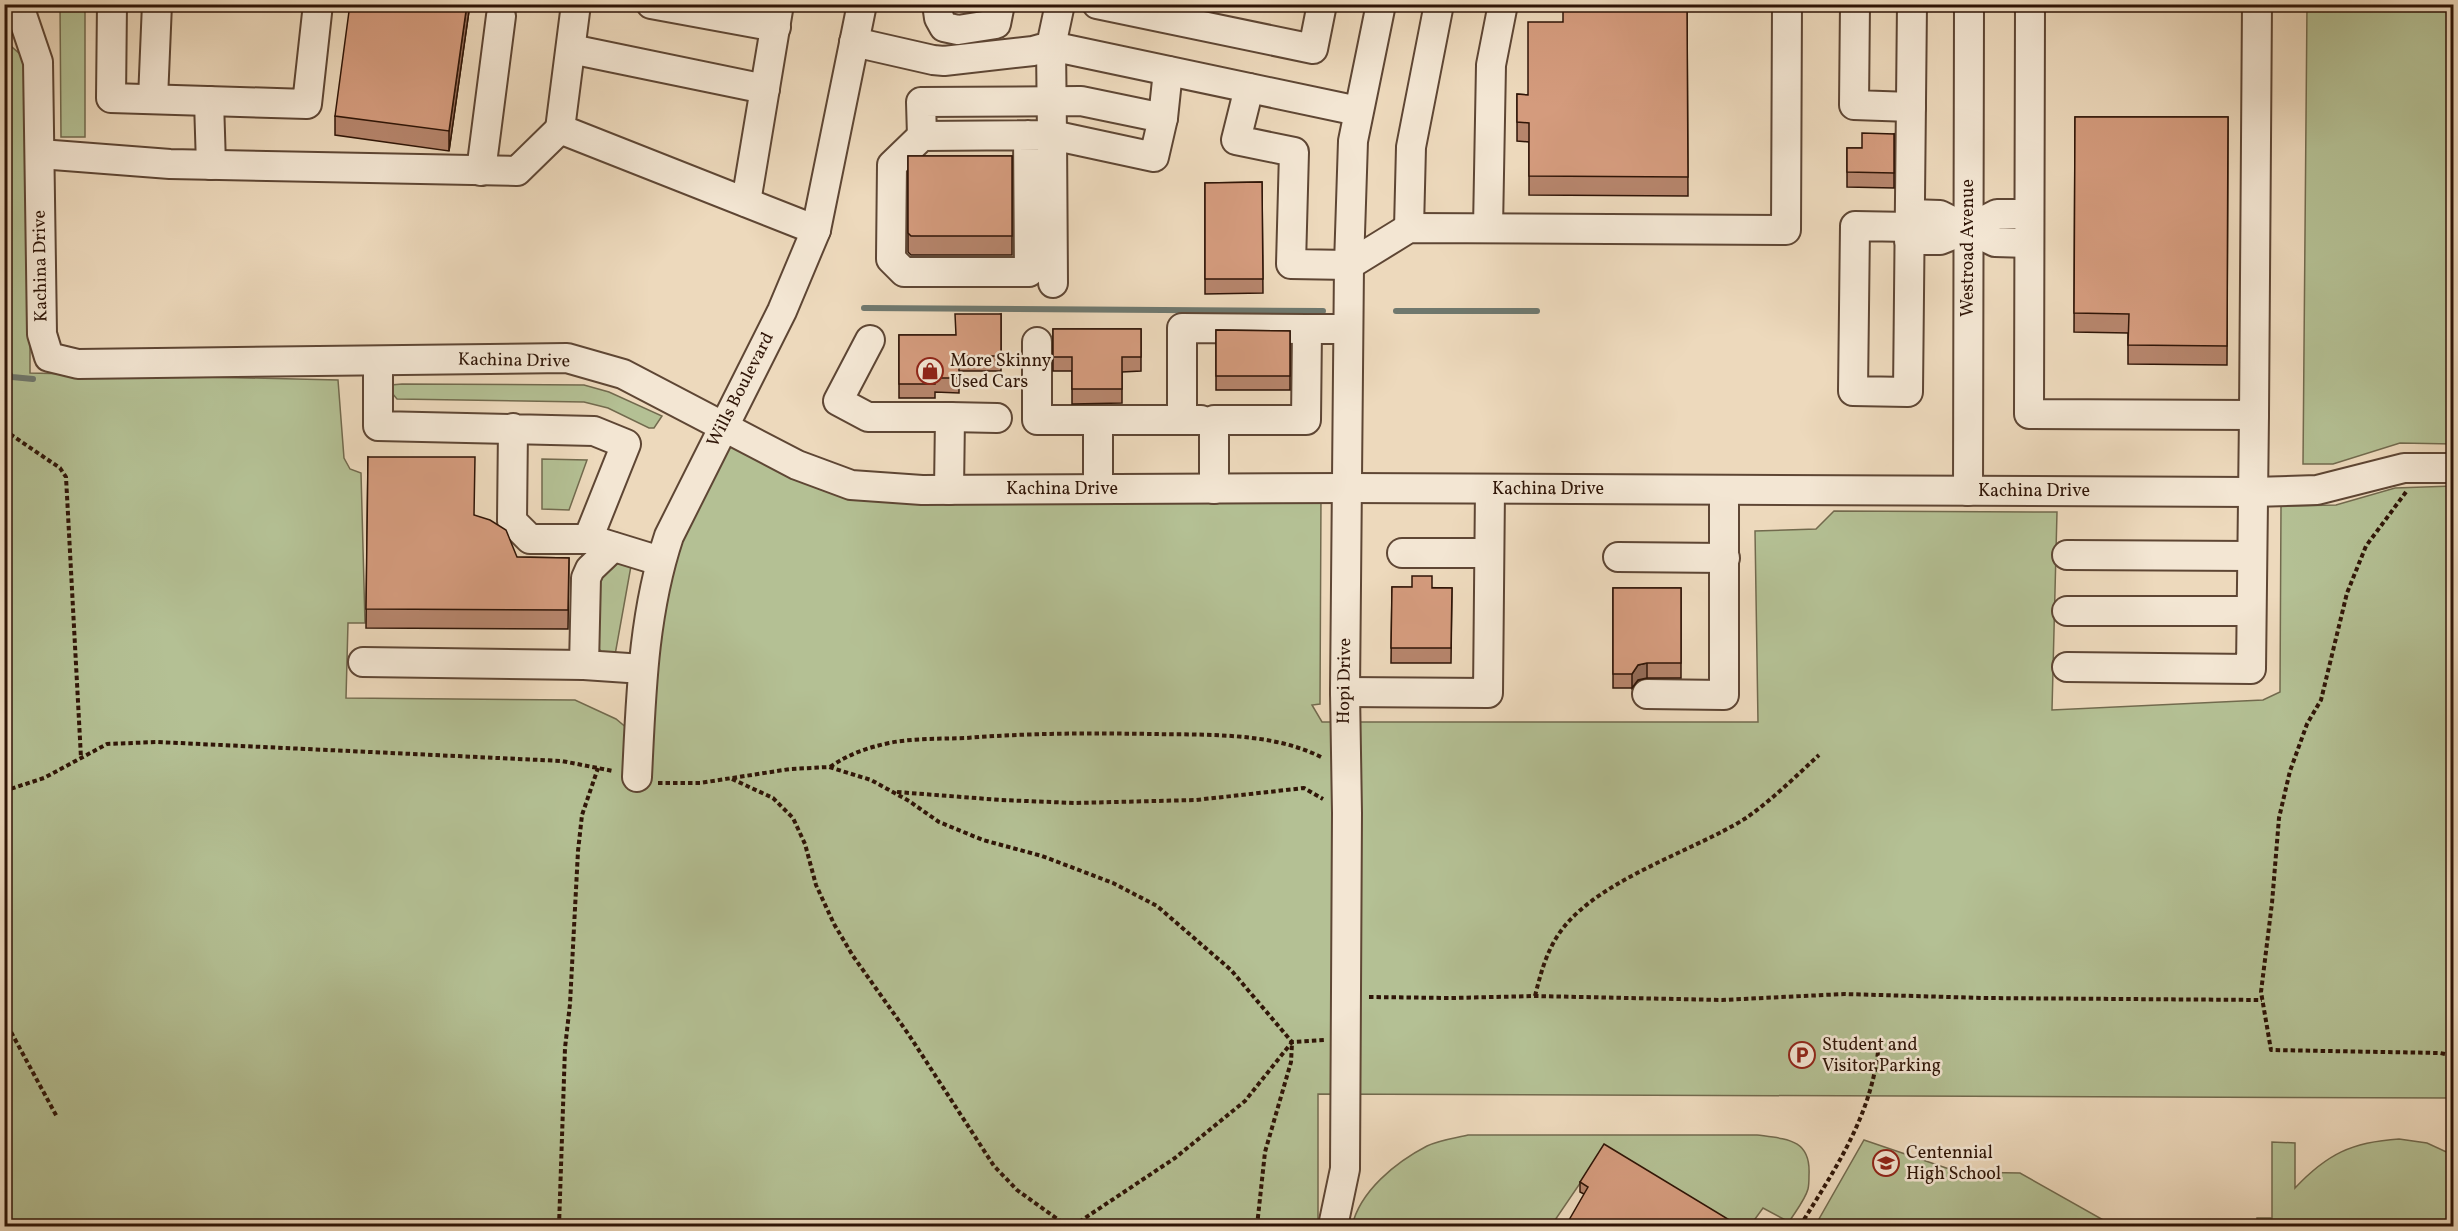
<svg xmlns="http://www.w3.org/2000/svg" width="2458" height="1231" viewBox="0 0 2458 1231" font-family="Vollkorn,serif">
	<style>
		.green { fill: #b4c094; stroke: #726a4e; stroke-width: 1.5 }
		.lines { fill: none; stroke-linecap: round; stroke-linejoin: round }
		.stream { stroke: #6f786e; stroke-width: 6 }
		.minor-casing { stroke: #5e4634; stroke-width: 32 }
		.path { stroke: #2f1507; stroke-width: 4; stroke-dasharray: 4.5 3; stroke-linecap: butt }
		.minor { stroke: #f3e6d3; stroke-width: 28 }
		.wall { fill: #b6856c; stroke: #2f1507; stroke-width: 1.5 }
		.shaded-wall { fill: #946c58; stroke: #2f1507; stroke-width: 1.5 }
		.building { fill: #d49b7d; stroke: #2f1507; stroke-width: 1.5 }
		.labels { text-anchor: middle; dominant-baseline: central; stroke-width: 5; stroke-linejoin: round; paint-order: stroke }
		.street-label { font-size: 18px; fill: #2f1507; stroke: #f3e6d3 }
		.poi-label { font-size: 18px; fill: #2f1507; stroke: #f3e6d3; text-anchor: start }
	</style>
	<rect width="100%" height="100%" fill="#edd9bc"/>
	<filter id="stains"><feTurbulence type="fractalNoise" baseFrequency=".00333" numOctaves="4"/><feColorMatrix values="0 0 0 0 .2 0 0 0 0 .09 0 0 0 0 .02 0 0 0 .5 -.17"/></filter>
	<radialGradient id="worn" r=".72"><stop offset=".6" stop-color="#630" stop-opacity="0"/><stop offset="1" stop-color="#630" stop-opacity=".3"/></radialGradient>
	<g class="green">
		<path d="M60,5H85V137H61Z"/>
		<path d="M2424,5L2453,10V444L2400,443L2333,464H2303L2307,5Z"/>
		<path d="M4,40L21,55L27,74L30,147V373L338,380L344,458L350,469L361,473L365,623H348L346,698L575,700L616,719L634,734L687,505L725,437L816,473L1321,495L1320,704L1312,705L1322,722H1758L1755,531L1816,529L1834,511L2057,512L2052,710L2263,700L2280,692L2281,506L2336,505L2395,488L2453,486V1098L1318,1094V1226H5Z"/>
		<path d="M402,384L584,385L609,392L662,416L654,428H649L608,408L584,402L397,399L392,393L391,385Z"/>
		<path d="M542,459L587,460L569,510L542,509Z"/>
		<path d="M618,563L631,566L615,655L604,654L596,646L598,582Z"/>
		<path d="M1468,1135H1757C1787,1139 1811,1139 1809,1175C1809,1179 1809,1185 1808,1189C1805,1200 1795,1212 1789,1222L1763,1208L1750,1226H1732L1604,1148L1551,1226H1352C1360,1191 1396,1162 1427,1146C1439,1140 1455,1138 1468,1135Z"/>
		<path d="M2399,1139L2427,1143L2453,1155V1226H2257V1218H2272V1142L2295,1143V1188C2327,1154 2352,1142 2399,1139Z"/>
		<path d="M1864,1140L1958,1172L2020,1173L2114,1226H1815Z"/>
	</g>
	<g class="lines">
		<g class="stream">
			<path d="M864,308L1323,311"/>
			<path d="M1396,311H1537"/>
			<path d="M4,369L12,377L33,379"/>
		</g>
		<defs>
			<g id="minor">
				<path d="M112,4L111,98L307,104L318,4"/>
				<path d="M576,4L560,129L816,230"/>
				<path d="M651,4L776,27"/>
				<path d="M937,4L939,18L944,27L958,30L996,24L1000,4"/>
				<path d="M1097,4L1313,49L1322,4"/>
				<path d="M1855,4L1854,105L1911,107"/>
				<path d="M2030,4L2029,414L2254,415L2257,4"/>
				<path d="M20,9L38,62L42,334L49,357L78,364L567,358L623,374L797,465L851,485L922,490L1349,488L2253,492L2317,490L2404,468H2454"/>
				<path d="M854,42L933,60L944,61L1033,51L1051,46L1060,4"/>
				<path d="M571,49L765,89"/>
				<path d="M1249,88L1236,140L1294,152L1291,264L1349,265L1409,228L1786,230L1787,4"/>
				<path d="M153,99L157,4"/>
				<path d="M209,101L211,165"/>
				<path d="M1163,118L1168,71"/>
				<path d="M1028,135L1029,272H904L891,259L892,165L922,136L1052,135L1051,46L1358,111"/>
				<path d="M922,136L921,102L1081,101L1163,118L1154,157L1052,135L1053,283"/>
				<path d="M40,154L170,164L517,171L560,129"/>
				<path d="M481,171L501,16"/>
				<path d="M746,202L779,4"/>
				<path d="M1910,227L1855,226L1853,391L1908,392L1912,4"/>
				<path d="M1409,228L1411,147L1439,4"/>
				<path d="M1488,228L1491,65L1503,4"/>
				<path d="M1968,229L1997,214H2029"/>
				<path d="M1968,229L1995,242L2029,243"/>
				<path d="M1909,240H1940L1968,229L1940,215L1910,214"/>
				<path d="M870,340L838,401L868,417H950L949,490"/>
				<path d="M1037,342V420H1098"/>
				<path d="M378,361V426L594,431L626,444L588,539H530L512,521L513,428"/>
				<path d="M950,417L997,418"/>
				<path d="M1182,420V328L1307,329"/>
				<path d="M1098,489V420H1201"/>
				<path d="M1214,489V420H1306L1307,329H1348"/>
				<path d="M1968,491L1969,4"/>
				<path d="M595,541L660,561"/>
				<path d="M613,547L590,569L586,578L584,665L643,669"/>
				<path d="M1402,553H1489"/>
				<path d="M2067,555L2252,556"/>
				<path d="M1618,557L1725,558"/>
				<path d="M2067,611H2251"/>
				<path d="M363,662L584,665"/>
				<path d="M2067,667L2251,669L2254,415"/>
				<path d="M1345,692L1488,693L1490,489"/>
				<path d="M1647,694L1724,695V490"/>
				<path d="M637,777C641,695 643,614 669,536L782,311L816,230L862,4"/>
				<path d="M1333,1226L1345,1169L1347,813L1345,692L1349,265L1353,141L1381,4"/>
			</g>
		</defs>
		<use href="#minor" class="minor-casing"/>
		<g class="path">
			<path d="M4,430L60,468L66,477L81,758"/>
			<path d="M2406,492L2366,546L2347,593L2321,700L2307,724L2290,771L2279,818L2272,903L2261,992L2271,1050L2440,1053L2454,1056"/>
			<path d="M830,767C849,754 866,748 889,743C914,738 940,739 966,738C1028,733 1091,733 1153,734C1208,735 1273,732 1323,758"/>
			<path d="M732,779L773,798L793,818L805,844L816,885L834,924L853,956L909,1035L994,1166L1017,1190L1067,1226"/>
			<path d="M658,783H700L790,769L829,767L871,780L909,801L939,822L983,840L1042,856L1113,883L1157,906L1231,970L1292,1042L1324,1040"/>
			<path d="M4,791L44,778L107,744L157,742L562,761L613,771"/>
			<path d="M897,792L1001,800L1075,803L1196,800L1304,788L1323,799"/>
			<path d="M1535,996C1540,976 1545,957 1555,940C1588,882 1691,853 1746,818C1772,800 1796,776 1819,755"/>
			<path d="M1369,997L1451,998L1535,996L1722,1000L1844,994L1984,998L2262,1000"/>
			<path d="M4,1019L57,1117"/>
			<path d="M559,1226L565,1048L570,1004L578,851L582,815L598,768"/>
			<path d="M1073,1226L1175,1158L1245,1101L1292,1042"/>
			<path d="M1257,1226L1265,1152L1291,1062L1292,1043"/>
			<path d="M1800,1226C1834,1171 1870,1118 1878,1052"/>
		</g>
		<use href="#minor" class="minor"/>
	</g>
	<g class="wall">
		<path d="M470,4L449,151L335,135V116Z"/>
		<path d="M1687,4L1688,196L1529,195V142L1517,141V94L1528,95L1563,22Z"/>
		<path d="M2075,117H2228L2227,365L2128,364V333L2074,332Z"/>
		<path d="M1894,134V188L1847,187V148H1862Z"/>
		<path d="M908,156H1012V255H911L908,252Z"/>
		<path d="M1262,182L1263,293L1205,294V183Z"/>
		<path d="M1001,314V371H959V393L935,392V398H899V335H956Z"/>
		<path d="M1053,329H1141V371L1122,372V403L1072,404V371H1053Z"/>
		<path d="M1216,330L1290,331V390H1216Z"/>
		<path d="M368,457L474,515L517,557L569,558L568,629L366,628Z"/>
		<path d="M1392,587L1452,588L1451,663H1391Z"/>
		<path d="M1613,588H1681V678H1647L1638,680L1632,688H1613Z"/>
		<path d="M1580,1182L1741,1227L1584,1194L1580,1192Z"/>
	</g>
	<g class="shaded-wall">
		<path d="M467,4H470L449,151V131Z"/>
		<path d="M1647,663V678L1638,680L1632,688V674L1638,665Z"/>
	</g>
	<g class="building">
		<path d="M350,4H467L449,131L335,116Z"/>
		<path d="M1563,4H1687L1688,177L1529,176V123L1517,122V94L1528,95V22H1563Z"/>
		<path d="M2075,117H2228L2227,346L2128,345L2129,314L2074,313Z"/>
		<path d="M1862,133L1894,134V173L1847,172V148H1862Z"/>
		<path d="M908,156H1012V236H911L908,233Z"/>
		<path d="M1262,182L1263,279H1205V183Z"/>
		<path d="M955,314H1001V356H959V378H935V384H899V335H956Z"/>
		<path d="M1053,329H1141V357H1122V389H1072V357H1053Z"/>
		<path d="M1216,330L1290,331V376H1216Z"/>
		<path d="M368,457H475L474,515L490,520L506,530L517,557L569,558L568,610L366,609Z"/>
		<path d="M1412,576H1432V588H1452L1451,648H1391L1392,587H1412Z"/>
		<path d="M1613,588H1681V663H1647L1638,665L1632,674H1613Z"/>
		<path d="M1604,1144L1741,1227H1565L1588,1187L1580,1182Z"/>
	</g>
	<defs>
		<symbol id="shop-ring" viewBox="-11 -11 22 22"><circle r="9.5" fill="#f3e6d3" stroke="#8f2418" stroke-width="1.5"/><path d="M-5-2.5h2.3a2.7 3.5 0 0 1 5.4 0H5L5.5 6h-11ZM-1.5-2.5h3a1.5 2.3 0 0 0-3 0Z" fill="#8f2418"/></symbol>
		<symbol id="parking-ring" viewBox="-11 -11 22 22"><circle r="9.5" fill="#f3e6d3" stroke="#8f2418" stroke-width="1.5"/><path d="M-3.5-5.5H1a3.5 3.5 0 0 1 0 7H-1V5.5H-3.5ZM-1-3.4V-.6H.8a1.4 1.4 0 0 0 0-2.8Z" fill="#8f2418"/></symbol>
		<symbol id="school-ring" viewBox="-11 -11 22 22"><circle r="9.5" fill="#f3e6d3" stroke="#8f2418" stroke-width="1.5"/><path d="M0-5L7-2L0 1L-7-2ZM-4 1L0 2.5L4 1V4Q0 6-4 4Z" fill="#8f2418"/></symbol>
	</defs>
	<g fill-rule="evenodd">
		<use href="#shop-ring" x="915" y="356" width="30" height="30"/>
		<use href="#parking-ring" x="1787" y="1040" width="30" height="30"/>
		<use href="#school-ring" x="1871" y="1148" width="30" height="30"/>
	</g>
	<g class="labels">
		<g class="street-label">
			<text transform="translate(1968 248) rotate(-90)">Westroad Avenue</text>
			<text transform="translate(41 266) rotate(-91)">Kachina Drive</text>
			<text transform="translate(514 361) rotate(1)">Kachina Drive</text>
			<text transform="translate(741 390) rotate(-63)">Wills Boulevard</text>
			<text x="1062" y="489">Kachina Drive</text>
			<text x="1548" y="489">Kachina Drive</text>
			<text x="2034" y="491">Kachina Drive</text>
			<text transform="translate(1345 681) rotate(-89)">Hopi Drive</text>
		</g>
		<g class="poi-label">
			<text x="950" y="361">More Skinny<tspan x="950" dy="21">Used Cars</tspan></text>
			<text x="1822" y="1045">Student and<tspan x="1822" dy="21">Visitor Parking</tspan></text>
			<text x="1906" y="1153">Centennial<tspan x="1906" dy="21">High School</tspan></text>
		</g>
	</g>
	<rect width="2458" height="1231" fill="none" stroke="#edd9bc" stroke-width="24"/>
	<rect x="6" y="6" width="2446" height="1219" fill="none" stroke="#2f1507" stroke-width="3"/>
	<rect x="12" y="12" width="2434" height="1207" fill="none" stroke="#2f1507" stroke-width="1.5"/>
	<rect width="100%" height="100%" filter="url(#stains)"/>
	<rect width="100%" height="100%" fill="url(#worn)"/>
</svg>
